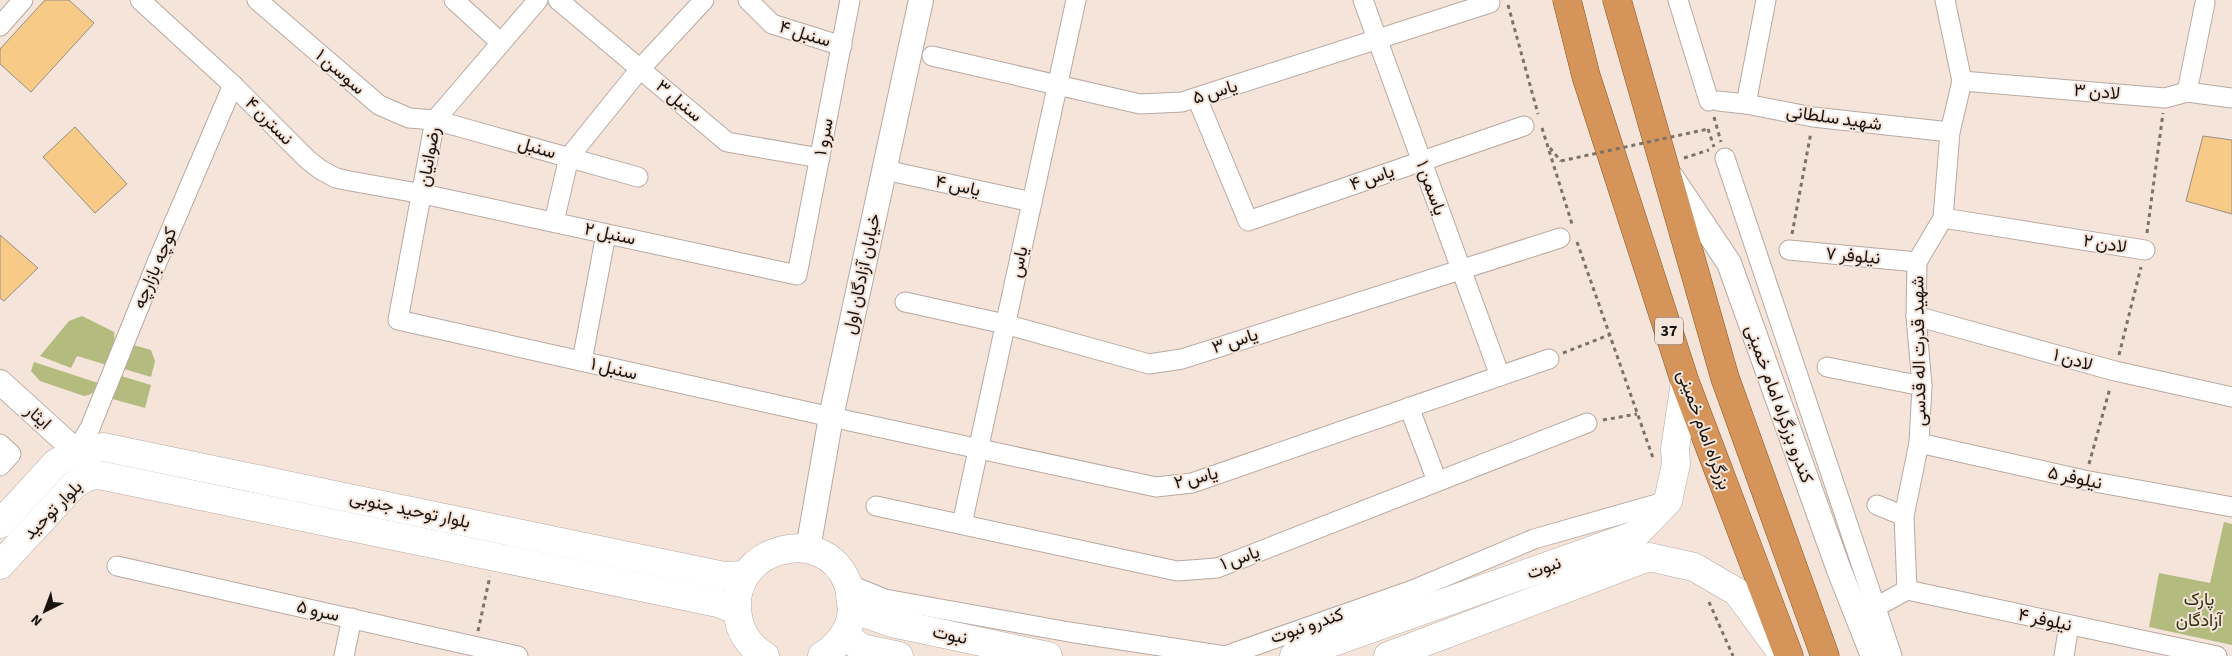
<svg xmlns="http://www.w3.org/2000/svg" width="2232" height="656" viewBox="0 0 2232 656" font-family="'Source Sans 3',Vazirmatn,sans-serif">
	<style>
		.green { fill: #b4bb7f }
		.building { fill: #f7cb87; stroke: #988f81 }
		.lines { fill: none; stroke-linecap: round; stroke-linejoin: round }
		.minor-casing { stroke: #b9a9a0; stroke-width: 21 }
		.tertiary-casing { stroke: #b9a9a0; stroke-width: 26 }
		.secondary-casing { stroke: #b9a9a0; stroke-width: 29 }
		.trunk-casing { stroke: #8c5625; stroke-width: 29 }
		.path { stroke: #7c726b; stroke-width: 3; stroke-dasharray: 4 4; stroke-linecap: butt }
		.minor { stroke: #fff; stroke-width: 19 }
		.tertiary { stroke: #fff; stroke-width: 24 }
		.secondary { stroke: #fff; stroke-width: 28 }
		.trunk { stroke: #d4945a; stroke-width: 28 }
		.path-bridge { stroke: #7c726b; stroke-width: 3; stroke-dasharray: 4 4; stroke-linecap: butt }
		.labels { text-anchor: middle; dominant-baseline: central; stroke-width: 4; stroke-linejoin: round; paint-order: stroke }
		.shield { fill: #f4e4da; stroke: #5a524c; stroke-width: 1 }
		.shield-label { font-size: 16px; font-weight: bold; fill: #18130f }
		.street-label { font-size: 18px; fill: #18130f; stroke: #f4e4da }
		.park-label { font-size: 18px; fill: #2d300e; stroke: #f4e4da }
	</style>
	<rect width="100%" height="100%" fill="#f4e4da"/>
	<g class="green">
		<path d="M82,316L114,332L115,344L107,365L77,356L71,368L40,356L69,321Z"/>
		<path d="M130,344L151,350L155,361L151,377L121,368Z"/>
		<path d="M34,362L98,383C95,392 93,394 84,396L40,381L31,371Z"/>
		<path d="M118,375L151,385L145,408L109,398Z"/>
		<path d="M2224,522L2232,524V645L2149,627L2159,573L2210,583Z"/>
	</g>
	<g class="building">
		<path d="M45,0H69L94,23L31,92L0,64V49Z"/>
		<path d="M75,127L127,184L95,213L43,157Z"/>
		<path d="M2203,136L2232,140V214L2186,201Z"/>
		<path d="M0,235L38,268L4,301L0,298Z"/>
	</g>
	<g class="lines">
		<defs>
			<g id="minor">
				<path d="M140,0L233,85L308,160L321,170L336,178L350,181L423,194L797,275L850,0"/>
				<path d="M257,0L379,105L409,118L435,120L638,177"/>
				<path d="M454,0L500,42"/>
				<path d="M538,0L435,120L398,320L831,417L1156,487L1192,483L1549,359"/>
				<path d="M558,0L727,142L820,158"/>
				<path d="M748,0L772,24L842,46"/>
				<path d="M1363,0L1500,376"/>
				<path d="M1678,0L1709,101"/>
				<path d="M0,26L23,0"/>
				<path d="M932,56L1140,104L1182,102L1490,3"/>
				<path d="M1962,81L2165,98L2187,92L2232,98"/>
				<path d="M2187,92L2205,3"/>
				<path d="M1197,98L1248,221L1524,126"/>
				<path d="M1718,101L1746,104L1813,117L1950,132"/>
				<path d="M1746,104L1766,0"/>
				<path d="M1725,158L1892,656"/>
				<path d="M885,170L1032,202"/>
				<path d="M1943,218L2145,250"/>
				<path d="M554,222L569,157L640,69L704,0"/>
				<path d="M1789,250L1917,262"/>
				<path d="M905,302L1005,324L1149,364L1182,359L1560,238"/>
				<path d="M1916,316L2115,371L2232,397"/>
				<path d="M582,361L606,234"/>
				<path d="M1827,367L1922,386"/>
				<path d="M1409,407L1437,481"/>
				<path d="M1919,443L2084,480L2232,507"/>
				<path d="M0,444L11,454L0,466"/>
				<path d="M76,451L90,428L158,260L233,85"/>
				<path d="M1877,505L1904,516"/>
				<path d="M876,506L1177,571L1217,568L1587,423"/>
				<path d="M962,524L1076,0"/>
				<path d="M117,566L518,656"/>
				<path d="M848,584L885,599L1069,632L1225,656L1413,590L1534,539L1664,502"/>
				<path d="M1907,590L1904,516L1919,443L1922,386L1916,316L1917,262L1943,218L1950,132L1962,81L1945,0"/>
				<path d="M1876,607L1907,590L2217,656"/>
				<path d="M344,656L352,618"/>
				<path d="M2064,656L2069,625"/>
			</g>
			<g id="tertiary">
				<path d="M1672,178L1729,263L1839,570L1873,656"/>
				<path d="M0,382L76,451"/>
				<path d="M808,549L831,417L921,0"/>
			</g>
			<g id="secondary">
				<path d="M0,524L56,463L76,451L103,447L724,576L744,575"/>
				<path d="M0,565L74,485L86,477L99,475L718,603L736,610"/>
				<path d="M852,609L892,623L1048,656"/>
				<path d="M844,636L862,648L899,656"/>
				<path d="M765,656C752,648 742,635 739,621C721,550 824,519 848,584C850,589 850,597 851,603C855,624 840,645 822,656"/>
				<path d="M1294,656L1635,535L1668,501L1676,464L1675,449L1685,382"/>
				<path d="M1388,656L1649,557L1694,567L1737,592L1784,656"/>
			</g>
			<g id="trunk">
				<path d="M1567,0L1586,76L1685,382L1789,656"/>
				<path d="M1617,0L1725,378L1825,656"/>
			</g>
		</defs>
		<use href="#minor" class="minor-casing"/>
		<use href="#tertiary" class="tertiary-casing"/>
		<use href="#secondary" class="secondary-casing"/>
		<use href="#trunk" class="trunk-casing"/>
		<g class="path">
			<path d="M1508,5L1538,114"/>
			<path d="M1714,117L1721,142"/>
			<path d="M1542,128L1572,224"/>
			<path d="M1708,129L1714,147"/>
			<path d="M1550,148L1561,161"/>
			<path d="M1684,158L1709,150"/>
			<path d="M2147,233L2163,113"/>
			<path d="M1792,234L1811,132"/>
			<path d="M1577,242L1653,458"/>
			<path d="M1563,353L1609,335"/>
			<path d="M2119,355L2141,267"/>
			<path d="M1603,420L1637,414"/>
			<path d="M2089,464L2110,388"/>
			<path d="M1709,602L1733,656"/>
			<path d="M478,631L490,576"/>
		</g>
		<use href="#minor" class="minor"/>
		<use href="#tertiary" class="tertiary"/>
		<use href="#secondary" class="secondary"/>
		<use href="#trunk" class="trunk"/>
		<path class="path-bridge" d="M1561,161L1708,129"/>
	</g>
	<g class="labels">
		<rect class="shield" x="1655" y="317.5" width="28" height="27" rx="4"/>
		<g class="shield-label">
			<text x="1669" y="331">37</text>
		</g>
		<g class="street-label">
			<text transform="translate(805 34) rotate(17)">سنبل ۴</text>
			<text transform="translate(340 72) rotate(41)">سوسن ۱</text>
			<text transform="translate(1215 92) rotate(-17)">یاس ۵</text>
			<text transform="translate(2097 92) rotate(5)">لادن ۳</text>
			<text transform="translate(679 101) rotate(40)">سنبل ۳</text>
			<text transform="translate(1834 118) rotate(8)">شهید سلطانی</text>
			<text transform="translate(269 121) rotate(45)">نسترن ۴</text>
			<text transform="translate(824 137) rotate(-79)">سرو ۱</text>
			<text transform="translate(537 148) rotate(16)">سنبل</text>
			<text transform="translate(429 157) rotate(-80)">رضوانیان</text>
			<text transform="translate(1372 178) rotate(-19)">یاس ۴</text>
			<text transform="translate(958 186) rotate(12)">یاس ۴</text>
			<text transform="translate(1431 188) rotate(70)">یاسمن ۱</text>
			<text transform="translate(610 234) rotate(12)">سنبل ۲</text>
			<text transform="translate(2105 244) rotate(9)">لادن ۲</text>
			<text transform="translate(1853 256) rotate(5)">نیلوفر ۷</text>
			<text transform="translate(1019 262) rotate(-78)">یاس</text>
			<text transform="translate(155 268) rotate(-67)">کوچه بازارچه</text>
			<text transform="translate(862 274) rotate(-78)">خیابان آزادگان اول</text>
			<text transform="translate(1235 341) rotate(-18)">یاس ۳</text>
			<text transform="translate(1919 351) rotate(-91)">شهید قدرت اله قدسی</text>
			<text transform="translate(2073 360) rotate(16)">لادن ۱</text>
			<text transform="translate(614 369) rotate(13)">سنبل ۱</text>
			<text transform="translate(1779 404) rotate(70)">کندرو بزرگراه امام خمینی</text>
			<text transform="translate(38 417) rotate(42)">ایثار</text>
			<text transform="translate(1704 430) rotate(70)">بزرگراه امام خمینی</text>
			<text transform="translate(1196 478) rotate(-14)">یاس ۲</text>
			<text transform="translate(2075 478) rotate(12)">نیلوفر ۵</text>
			<text transform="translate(53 510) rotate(-45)">بلوار توحید</text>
			<text transform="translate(410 510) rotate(12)">بلوار توحید جنوبی</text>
			<text transform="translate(1240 558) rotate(-20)">یاس ۱</text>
			<text transform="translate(1544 568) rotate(-20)">نبوت</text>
			<text transform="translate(318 611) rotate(13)">سرو ۵</text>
			<text transform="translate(2045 620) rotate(12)">نیلوفر ۴</text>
			<text transform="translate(1307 626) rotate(-19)">کندرو نبوت</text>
			<text transform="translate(950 635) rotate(12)">نبوت</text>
		</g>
		<g class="park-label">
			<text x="2199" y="599">پارک<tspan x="2199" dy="21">آزادگان</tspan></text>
		</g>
	</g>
	<g transform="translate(45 611) rotate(222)" stroke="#f4e4da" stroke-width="4" paint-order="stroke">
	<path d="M0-4L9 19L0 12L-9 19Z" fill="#18130f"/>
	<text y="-8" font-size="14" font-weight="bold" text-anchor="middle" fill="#18130f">N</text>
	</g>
</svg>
